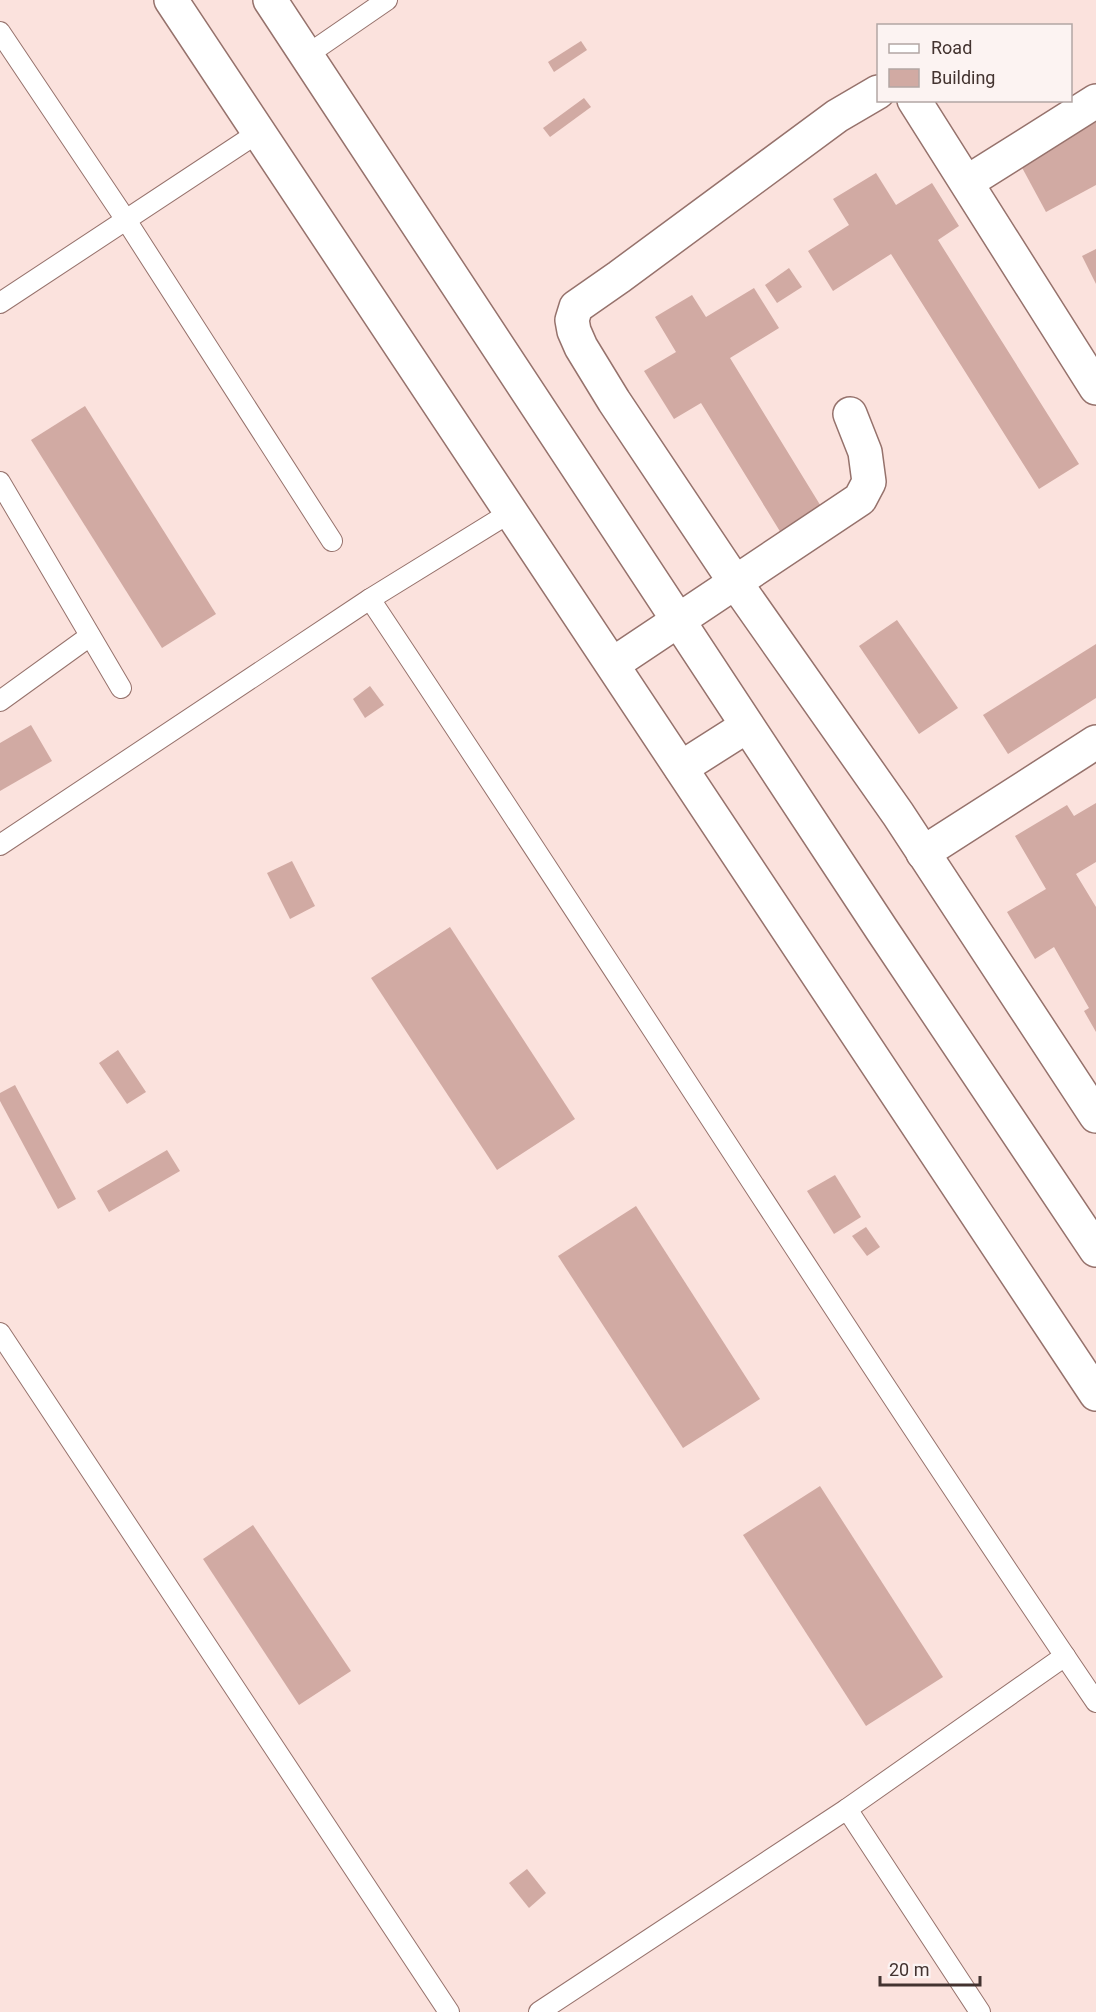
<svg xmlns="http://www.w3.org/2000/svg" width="1096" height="2012" viewBox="0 0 1096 2012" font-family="Roboto,sans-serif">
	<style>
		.building { fill: #d1aaa3 }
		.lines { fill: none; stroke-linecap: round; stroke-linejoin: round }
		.lane-casing { stroke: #96726c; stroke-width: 22 }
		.street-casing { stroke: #96726c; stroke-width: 36 }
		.secondary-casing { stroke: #96726c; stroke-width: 36 }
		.lane { stroke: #fff; stroke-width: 20 }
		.street { stroke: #fff; stroke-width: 33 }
		.secondary { stroke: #fff; stroke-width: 33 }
	</style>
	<rect width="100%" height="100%" fill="#fbe2dd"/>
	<g class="building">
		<path d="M581,41L587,50L554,72L548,62Z"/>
		<path d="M584,98L591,107L550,137L543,128Z"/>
		<path d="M1096,122V185L1046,212L1019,162Z"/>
		<path d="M876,173L896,205L932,183L959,226L938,240L1079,464L1039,489L891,254L833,291L808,251L849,225L833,199Z"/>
		<path d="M1096,249V284L1082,256Z"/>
		<path d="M789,268L802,287L777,303L765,285Z"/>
		<path d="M754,288L779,328L730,358L822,508L781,533L701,403L674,419L644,371L676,352L655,317L692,295L706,317Z"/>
		<path d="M85,406L216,614L162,648L31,440Z"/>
		<path d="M897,620L958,708L919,734L859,646Z"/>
		<path d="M1096,644V698L1008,754L983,715Z"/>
		<path d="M370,686L384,705L365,718L353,699Z"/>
		<path d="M31,725L52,761L0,791V743Z"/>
		<path d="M1096,803V862L1076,874L1096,907V1032L1084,1011L1089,1008L1054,947L1035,959L1007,912L1046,889L1015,836L1067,805L1074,816Z"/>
		<path d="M292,861L315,906L290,919L267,873Z"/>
		<path d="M450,927L575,1119L497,1170L371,978Z"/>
		<path d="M118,1050L146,1092L127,1104L99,1063Z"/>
		<path d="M15,1085L76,1199L58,1209L0,1101V1093Z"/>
		<path d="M167,1150L180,1171L109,1212L97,1191Z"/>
		<path d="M835,1175L861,1217L834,1234L807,1191Z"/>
		<path d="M636,1206L760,1399L683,1448L558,1256Z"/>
		<path d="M866,1227L880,1247L867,1256L852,1236Z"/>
		<path d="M820,1486L943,1677L866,1726L743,1535Z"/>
		<path d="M253,1525L351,1671L299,1705L203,1559Z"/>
		<path d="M527,1869L546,1893L529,1908L509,1883Z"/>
	</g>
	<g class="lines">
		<defs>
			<g id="lane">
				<path d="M0,32L126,220L332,541"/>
				<path d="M307,55L387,0"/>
				<path d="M0,303L259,132"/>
				<path d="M0,482L121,688"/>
				<path d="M511,512L370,599C614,965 849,1338 1096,1702"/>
				<path d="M0,701L90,636"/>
				<path d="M0,845L370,599"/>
				<path d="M0,1333L449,2012"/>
				<path d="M847,1809L1065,1656"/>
				<path d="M539,2012L847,1809L980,2012"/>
			</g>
			<g id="street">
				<path d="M878,92L837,116L619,277L576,307L572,320L574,331L581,347L614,401L735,582L898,814L1096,1116"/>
				<path d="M914,100L1096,388"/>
				<path d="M977,176L1096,101"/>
				<path d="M613,664L860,499L869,482L865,452L850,414"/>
				<path d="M923,853L1096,742"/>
			</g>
			<g id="secondary">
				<path d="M171,0L1096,1394"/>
				<path d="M270,0L882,930L1096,1250"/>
				<path d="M681,768L747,726"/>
			</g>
		</defs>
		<use href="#lane" class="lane-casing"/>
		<use href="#street" class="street-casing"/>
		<use href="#secondary" class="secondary-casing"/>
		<use href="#lane" class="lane"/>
		<use href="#street" class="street"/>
		<use href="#secondary" class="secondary"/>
	</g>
	<rect x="877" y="24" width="195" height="78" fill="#fcf3f2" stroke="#b2a6a4" stroke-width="1.5"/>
	<rect x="889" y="44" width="30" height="9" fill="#ffffff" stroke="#b2a6a4" stroke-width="1.5"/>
	<text x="931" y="54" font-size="18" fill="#433330">Road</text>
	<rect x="889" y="69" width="30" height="18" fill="#d1aaa3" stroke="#b2a6a4" stroke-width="1.5"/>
	<text x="931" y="84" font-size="18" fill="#433330">Building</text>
	<path d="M880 1976v9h100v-9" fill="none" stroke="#433330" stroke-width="3"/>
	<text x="889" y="1976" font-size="18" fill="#433330" stroke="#fcf3f2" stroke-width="4.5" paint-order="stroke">20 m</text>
</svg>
